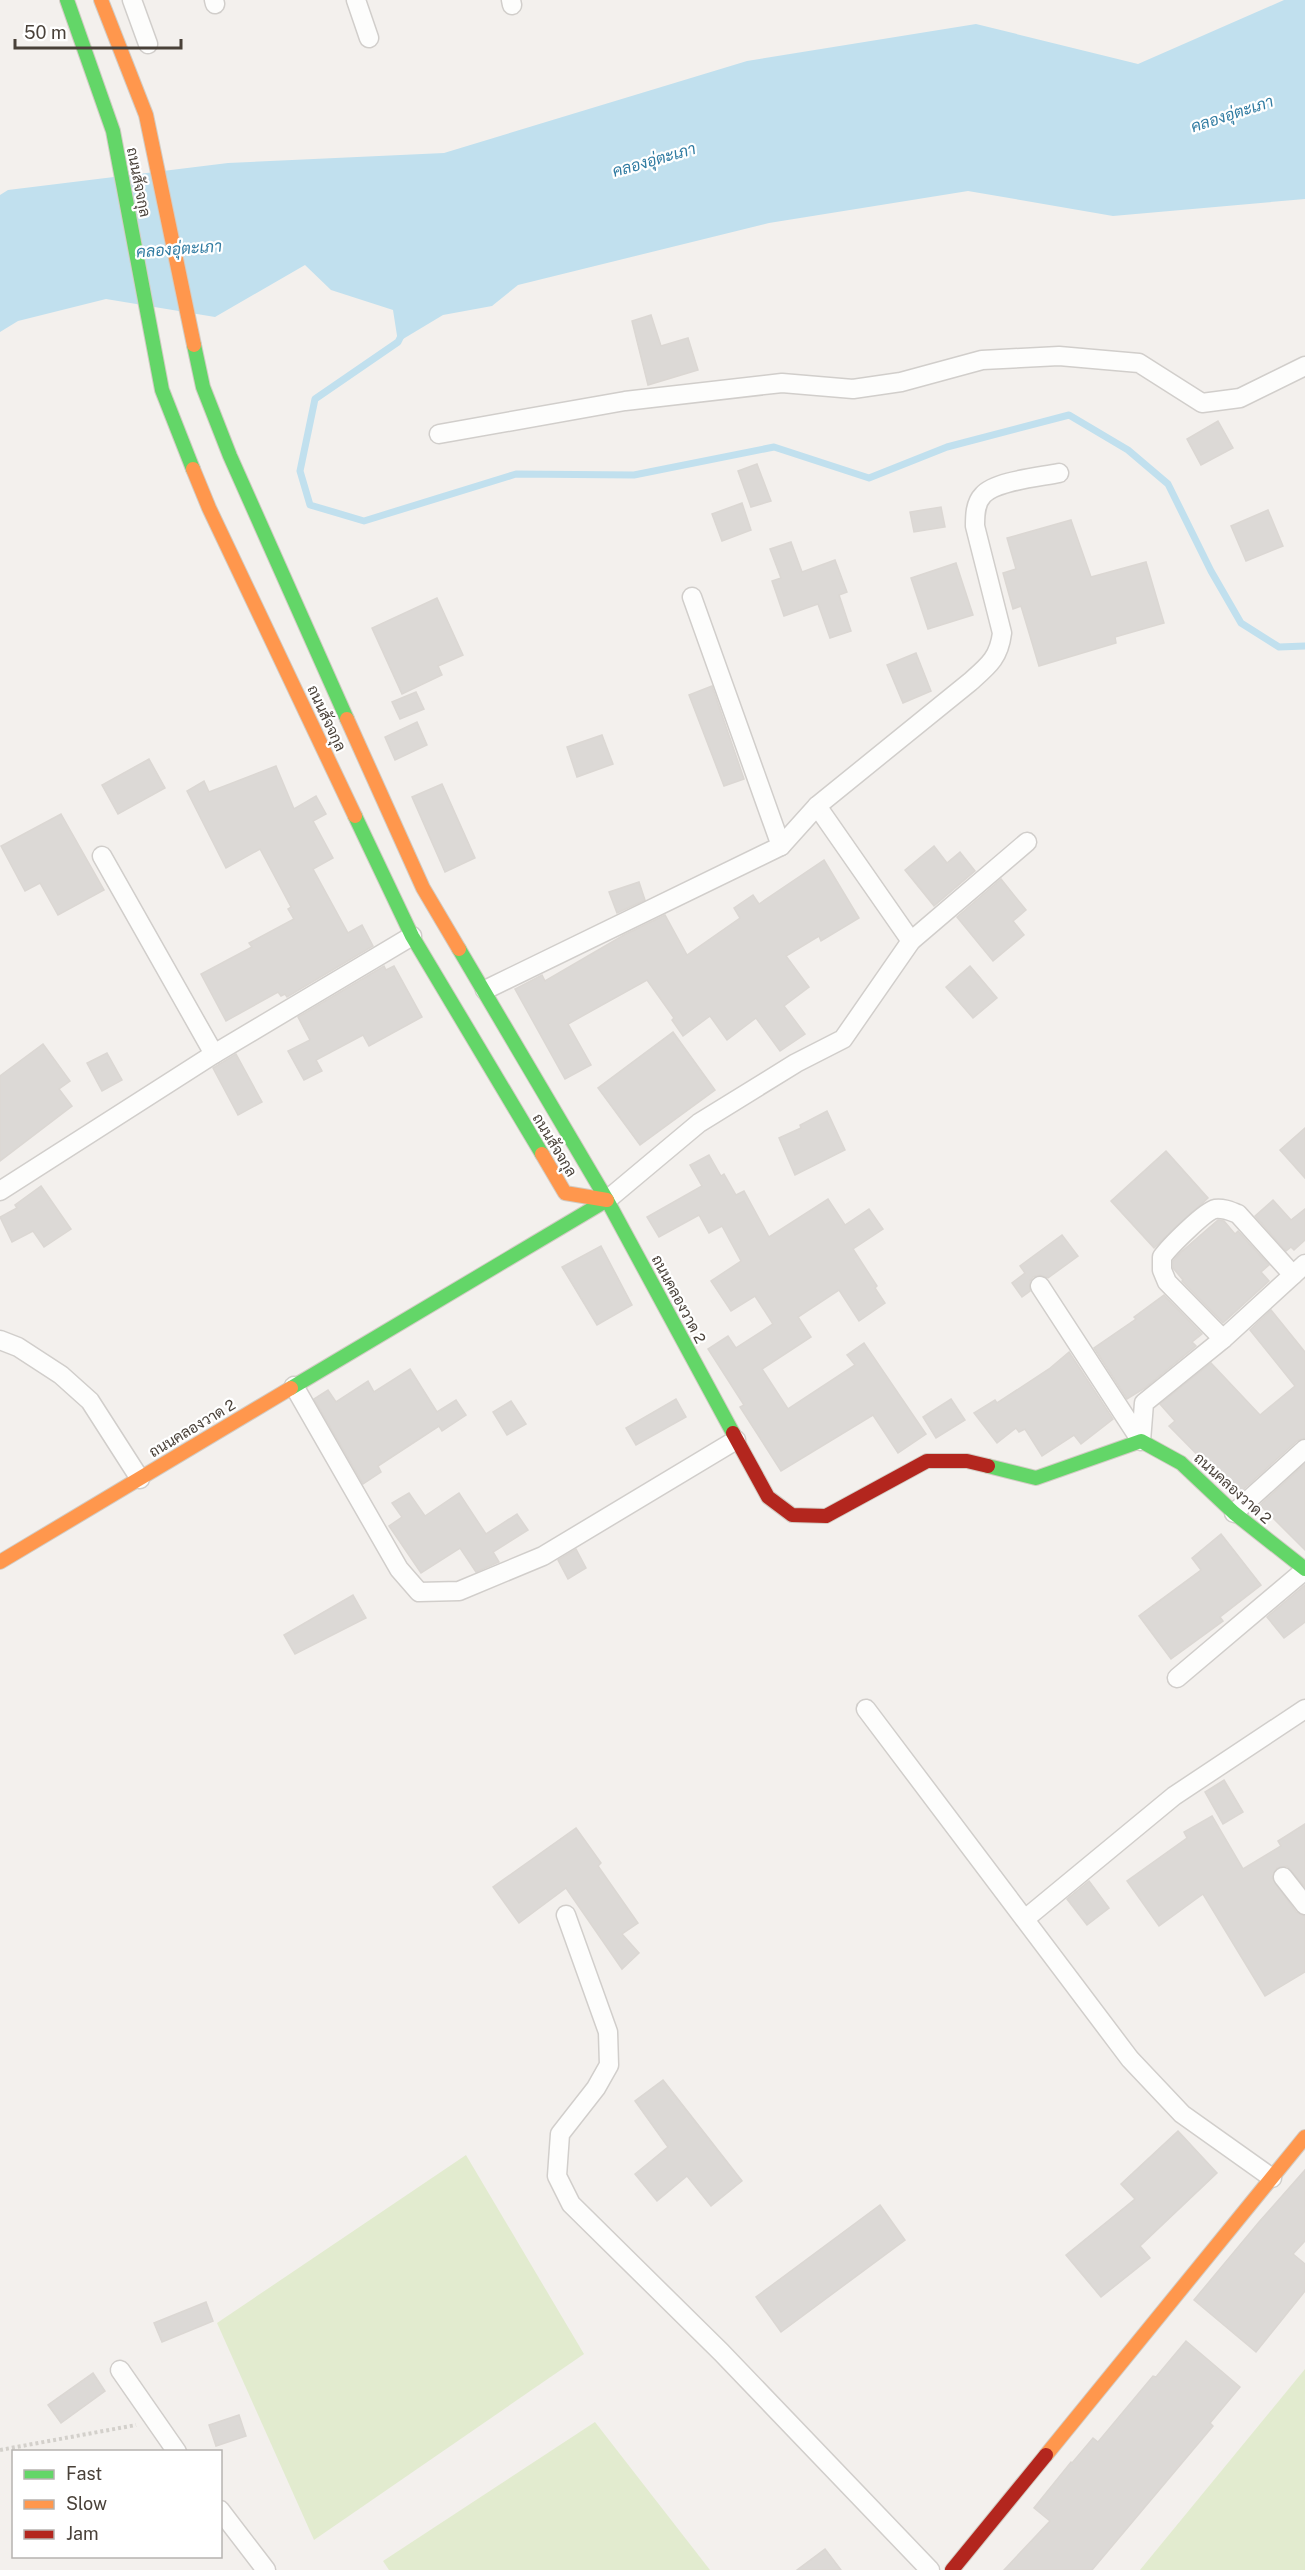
<svg xmlns="http://www.w3.org/2000/svg" width="1305" height="2570" viewBox="0 0 1305 2570" font-family="'Public Sans',Sarabun,sans-serif">
	<style>
		.green { fill: #e2ebcf }
		.water { fill: #c1e0ee }
		.lines { fill: none; stroke-linecap: round; stroke-linejoin: round }
		.stream { stroke: #c1e0ee; stroke-width: 7 }
		.building { fill: #dcd9d6; stroke: #dbd7d3; stroke-width: 1.5 }
		.street-casing { stroke: #d1cecb; stroke-width: 21 }
		.fast-casing { stroke: #d2ccc4; stroke-width: 16 }
		.slow-casing { stroke: #d2ccc4; stroke-width: 16 }
		.jam-casing { stroke: #d2ccc4; stroke-width: 16 }
		.path { stroke: #d3d0cb; stroke-width: 4; stroke-dasharray: 3 3; stroke-linecap: butt }
		.street { stroke: #fdfdfc; stroke-width: 18 }
		.fast { stroke: #63d668; stroke-width: 14 }
		.slow { stroke: #ff974d; stroke-width: 14 }
		.jam { stroke: #b3261e; stroke-width: 14 }
		.labels { text-anchor: middle; dominant-baseline: central; stroke-width: 4.5; stroke-linejoin: round; paint-order: stroke }
		.street-label { font-size: 15px; fill: #494139; stroke: #fff }
		.water-label { font-size: 16px; font-style: italic; fill: #317ca2; stroke: #fff }
	</style>
	<rect width="100%" height="100%" fill="#f3f0ed"/>
	<g class="green">
		<path d="M466,2155L584,2354L314,2540L217,2323Z"/>
		<path d="M1305,2369V2570H1140Z"/>
		<path d="M595,2422L710,2570H389L383,2561Z"/>
	</g>
	<path class="water" d="M1284,0H1305V199L1113,216L968,191L769,223L518,285L492,306L443,315L398,342L393,310L331,290L305,265L215,317L106,299L18,321L0,332V195L8,190L228,163L444,153L747,61L976,24L1138,64Z"/>
	<g class="lines">
		<path class="stream" d="M402,334L398,342L315,399L300,471L310,505L364,521L516,474L634,475L774,447L869,478L947,447L1069,415L1128,450L1168,484L1211,571L1241,623L1279,647L1305,646"/>
	</g>
	<g class="building">
		<path d="M651,315L661,346L688,338L698,370L648,385L632,321Z"/>
		<path d="M1218,421L1233,448L1201,465L1187,439Z"/>
		<path d="M757,464L771,501L751,507L738,471Z"/>
		<path d="M742,503L751,530L722,541L712,514Z"/>
		<path d="M941,507L945,527L914,532L910,512Z"/>
		<path d="M1268,510L1283,546L1246,561L1231,526Z"/>
		<path d="M1071,520L1091,577L1146,562L1164,623L1115,637L1116,643L1039,666L1021,606L1013,609L1003,573L1016,569L1007,538Z"/>
		<path d="M791,542L802,572L835,560L847,592L839,595L851,631L830,638L818,604L784,616L772,581L781,578L770,549Z"/>
		<path d="M956,563L973,615L928,629L911,578Z"/>
		<path d="M437,598L463,655L438,666L442,675L402,694L372,628Z"/>
		<path d="M916,653L931,691L903,703L887,665Z"/>
		<path d="M712,686L744,779L724,786L689,695Z"/>
		<path d="M416,692L424,709L400,719L392,702Z"/>
		<path d="M417,722L427,745L395,760L385,737Z"/>
		<path d="M602,735L613,764L577,777L567,747Z"/>
		<path d="M149,759L165,788L118,814L102,785Z"/>
		<path d="M276,766L294,809L316,796L326,814L313,821L333,858L313,869L348,933L362,925L373,946L287,997L285,994L281,996L278,992L226,1021L201,974L252,947L249,943L294,919L288,909L291,907L260,849L226,868L187,791L204,781L209,792Z"/>
		<path d="M442,784L475,858L445,872L412,797Z"/>
		<path d="M61,814L104,890L58,915L40,883L25,891L1,846Z"/>
		<path d="M934,846L947,863L960,852L975,871L934,906L905,870Z"/>
		<path d="M824,860L859,918L821,941L819,936L786,956L809,987L784,1006L805,1034L780,1051L756,1018L727,1040L710,1016L683,1036L672,1020L674,1018L647,980L568,1024L591,1065L565,1079L515,989L542,975L545,981L624,935L665,915L687,955L740,918L734,908L753,895L759,904Z"/>
		<path d="M1001,879L1026,910L1013,921L1024,935L993,961L957,917Z"/>
		<path d="M639,882L645,900L617,913L609,892Z"/>
		<path d="M384,966L386,970L394,966L422,1017L369,1046L363,1035L316,1060L322,1071L304,1080L288,1051L310,1040L298,1017Z"/>
		<path d="M970,966L997,998L973,1018L946,987Z"/>
		<path d="M673,1032L715,1090L640,1145L598,1088Z"/>
		<path d="M43,1044L70,1081L59,1089L72,1106L0,1161V1076Z"/>
		<path d="M107,1053L122,1080L102,1091L87,1063Z"/>
		<path d="M236,1054L262,1102L238,1115L213,1068Z"/>
		<path d="M827,1111L845,1150L795,1175L779,1138L801,1128L800,1125Z"/>
		<path d="M1305,1128V1178L1280,1150Z"/>
		<path d="M1166,1151L1208,1198L1154,1248L1111,1201Z"/>
		<path d="M709,1155L721,1176L724,1174L736,1195L744,1191L769,1237L828,1199L845,1225L869,1209L883,1229L853,1249L877,1286L875,1288L885,1303L859,1321L839,1290L798,1317L811,1337L762,1369L788,1409L855,1365L847,1355L864,1343L926,1434L898,1453L873,1415L781,1471L740,1407L744,1405L708,1349L728,1336L736,1348L773,1324L755,1296L731,1311L711,1281L741,1261L722,1226L709,1233L699,1215L659,1237L647,1217L702,1186L690,1165Z"/>
		<path d="M41,1186L71,1229L44,1247L33,1231L12,1242L0,1217L17,1208L15,1205Z"/>
		<path d="M1273,1200L1291,1220L1305,1209V1240L1294,1250L1291,1247L1286,1251L1255,1216Z"/>
		<path d="M1218,1220L1224,1221L1235,1234L1238,1231L1269,1265L1261,1272L1269,1281L1223,1323L1182,1281L1183,1280L1173,1268V1261L1180,1253Z"/>
		<path d="M1062,1235L1078,1256L1048,1278L1040,1275L1033,1277L1030,1281V1291L1022,1297L1012,1283L1025,1273L1020,1266Z"/>
		<path d="M601,1246L632,1305L597,1325L562,1267Z"/>
		<path d="M1164,1295L1202,1334L1192,1342L1196,1346L1145,1388L1127,1399L1094,1348L1136,1319L1134,1317Z"/>
		<path d="M1271,1310L1305,1352V1438L1297,1441L1237,1495L1169,1426L1175,1421L1160,1404L1211,1363L1260,1415L1295,1386L1250,1330Z"/>
		<path d="M1069,1352L1113,1419L1081,1444L1074,1435L1042,1456L1025,1429L1019,1432L1016,1428L997,1443L974,1413L995,1400L997,1403L1049,1369Z"/>
		<path d="M410,1369L437,1412L456,1400L466,1415L442,1431L439,1426L378,1466L381,1472L363,1484L314,1399L328,1390L336,1402L368,1381L374,1392Z"/>
		<path d="M676,1399L686,1417L636,1445L626,1428Z"/>
		<path d="M951,1399L965,1420L936,1438L923,1417Z"/>
		<path d="M511,1401L526,1424L507,1435L493,1412Z"/>
		<path d="M1305,1464V1550L1260,1505Z"/>
		<path d="M409,1493L425,1516L459,1493L486,1534L517,1514L528,1530L493,1552L499,1562L476,1572L460,1548L421,1573L389,1526L402,1517L392,1503Z"/>
		<path d="M1221,1534L1261,1585L1220,1617L1223,1621L1171,1659L1139,1616L1201,1570L1192,1558Z"/>
		<path d="M576,1549L586,1568L568,1579L558,1560Z"/>
		<path d="M1305,1585V1622L1284,1638L1267,1617Z"/>
		<path d="M353,1595L366,1618L295,1654L284,1635Z"/>
		<path d="M1224,1780L1243,1812L1223,1824L1205,1792Z"/>
		<path d="M1212,1816L1243,1869L1281,1846L1278,1841L1305,1824V1887L1287,1866L1277,1868L1272,1878L1296,1912L1305,1916V1972L1265,1996L1203,1894L1159,1926L1127,1881L1187,1838L1184,1832Z"/>
		<path d="M576,1828L601,1863L598,1866L638,1923L622,1934L639,1953L622,1969L566,1888L519,1923L493,1887Z"/>
		<path d="M1089,1881L1109,1908L1087,1925L1067,1899Z"/>
		<path d="M663,2080L742,2181L711,2206L687,2176L657,2201L635,2174L668,2147L635,2101Z"/>
		<path d="M1178,2131L1217,2173L1140,2246L1150,2258L1101,2297L1066,2255L1135,2199L1121,2184Z"/>
		<path d="M1305,2170V2241L1293,2254L1305,2264V2291L1256,2352L1194,2300L1259,2222Z"/>
		<path d="M880,2205L905,2240L781,2332L756,2297Z"/>
		<path d="M206,2302L213,2321L162,2342L154,2323Z"/>
		<path d="M1186,2341L1240,2387L1210,2423L1213,2426L1092,2570H1004L1050,2521L1034,2508L1071,2462L1072,2463L1093,2438L1098,2442L1153,2376L1156,2377Z"/>
		<path d="M93,2373L105,2391L61,2423L48,2405Z"/>
		<path d="M239,2415L246,2436L216,2446L209,2425Z"/>
		<path d="M825,2549L841,2570H797Z"/>
	</g>
	<g class="lines">
		<defs>
			<g id="street">
				<path d="M132,0L148,44"/>
				<path d="M214,0L215,4"/>
				<path d="M356,0L369,38"/>
				<path d="M511,0L512,5"/>
				<path d="M439,434L625,401L782,383L853,389L901,382L982,360L1059,356L1139,363L1202,403L1240,398L1305,366"/>
				<path d="M692,597L781,846"/>
				<path d="M817,806L911,941"/>
				<path d="M102,856L214,1054"/>
				<path d="M485,990L781,846L817,806L970,682C988,666 999,658 1002,633L975,526C975,516 975,503 983,495C995,481 1040,477 1059,473"/>
				<path d="M0,1191L214,1054L412,936"/>
				<path d="M607,1200L699,1123L796,1063L843,1039L911,941L1027,842"/>
				<path d="M1040,1286L1141,1441L1144,1403L1223,1339L1305,1264"/>
				<path d="M1223,1339L1167,1282L1162,1270V1257C1169,1247 1205,1211 1215,1209C1224,1208 1230,1211 1238,1214L1293,1275"/>
				<path d="M0,1340L18,1347L61,1375L90,1401L140,1479"/>
				<path d="M294,1386L399,1569L419,1592L459,1591L543,1556L736,1440"/>
				<path d="M1234,1513L1305,1449"/>
				<path d="M1177,1678L1305,1570"/>
				<path d="M866,1709L1130,2059L1182,2114L1272,2178"/>
				<path d="M1283,1877L1305,1905"/>
				<path d="M566,1915L608,2032L609,2065L596,2088L560,2134L557,2176L571,2204L721,2352L930,2570"/>
				<path d="M1025,1919L1174,1796L1305,1709"/>
				<path d="M120,2370L177,2452"/>
				<path d="M220,2510L266,2570"/>
			</g>
			<g id="fast">
				<path d="M67,0L113,131L162,390L193,469"/>
				<path d="M194,345L203,387L230,456L347,719"/>
				<path d="M355,816L412,936L542,1154"/>
				<path d="M459,949L607,1200L733,1433"/>
				<path d="M291,1388L607,1200"/>
				<path d="M988,1466L1036,1478L1141,1441L1181,1463L1234,1513L1305,1569"/>
			</g>
			<g id="slow">
				<path d="M101,0L146,115L194,345"/>
				<path d="M193,469L209,508L355,816"/>
				<path d="M347,719L423,888L459,949"/>
				<path d="M542,1154L565,1193L607,1200"/>
				<path d="M0,1562L291,1388"/>
				<path d="M1046,2455L1305,2137"/>
			</g>
			<g id="jam">
				<path d="M733,1433L768,1497L792,1515L826,1516L927,1461H967L988,1466"/>
				<path d="M952,2570L1046,2455"/>
			</g>
		</defs>
		<use href="#street" class="street-casing"/>
		<use href="#fast" class="fast-casing"/>
		<use href="#slow" class="slow-casing"/>
		<use href="#jam" class="jam-casing"/>
		<path class="path" d="M0,2450L136,2425"/>
		<use href="#street" class="street"/>
		<use href="#fast" class="fast"/>
		<use href="#slow" class="slow"/>
		<use href="#jam" class="jam"/>
	</g>
	<g class="labels">
		<g class="street-label">
			<text transform="translate(139 182) rotate(79)">ถนนสัจจกุล</text>
			<text transform="translate(327 718) rotate(65)">ถนนสัจจกุล</text>
			<text transform="translate(555 1145) rotate(59)">ถนนสัจจกุล</text>
			<text transform="translate(679 1299) rotate(62)">ถนนคลองวาด 2</text>
			<text transform="translate(192 1428) rotate(-31)">ถนนคลองวาด 2</text>
			<text transform="translate(1233 1488) rotate(42)">ถนนคลองวาด 2</text>
		</g>
		<g class="water-label">
			<text transform="translate(1232 114) rotate(-18)">คลองอุ่ตะเภา</text>
			<text transform="translate(654 160) rotate(-16)">คลองอุ่ตะเภา</text>
			<text transform="translate(179 249) rotate(-4)">คลองอุ่ตะเภา</text>
		</g>
	</g>
	<rect x="12" y="2450" width="210" height="108" fill="#ffffff" stroke="#b6b3b0" stroke-width="1.5"/>
	<rect x="24" y="2470" width="30" height="9" fill="#63d668" stroke="#b6b3b0" stroke-width="1.5"/>
	<text x="66" y="2480" font-size="18" fill="#494139">Fast</text>
	<rect x="24" y="2500" width="30" height="9" fill="#ff974d" stroke="#b6b3b0" stroke-width="1.5"/>
	<text x="66" y="2510" font-size="18" fill="#494139">Slow</text>
	<rect x="24" y="2530" width="30" height="9" fill="#b3261e" stroke="#b6b3b0" stroke-width="1.5"/>
	<text x="66" y="2540" font-size="18" fill="#494139">Jam</text>
	<path d="M15 39v9h166v-9" fill="none" stroke="#494139" stroke-width="3"/>
	<text x="24" y="39" font-size="18" fill="#494139" stroke="#ffffff" stroke-width="4.5" paint-order="stroke">50 m</text>
</svg>
